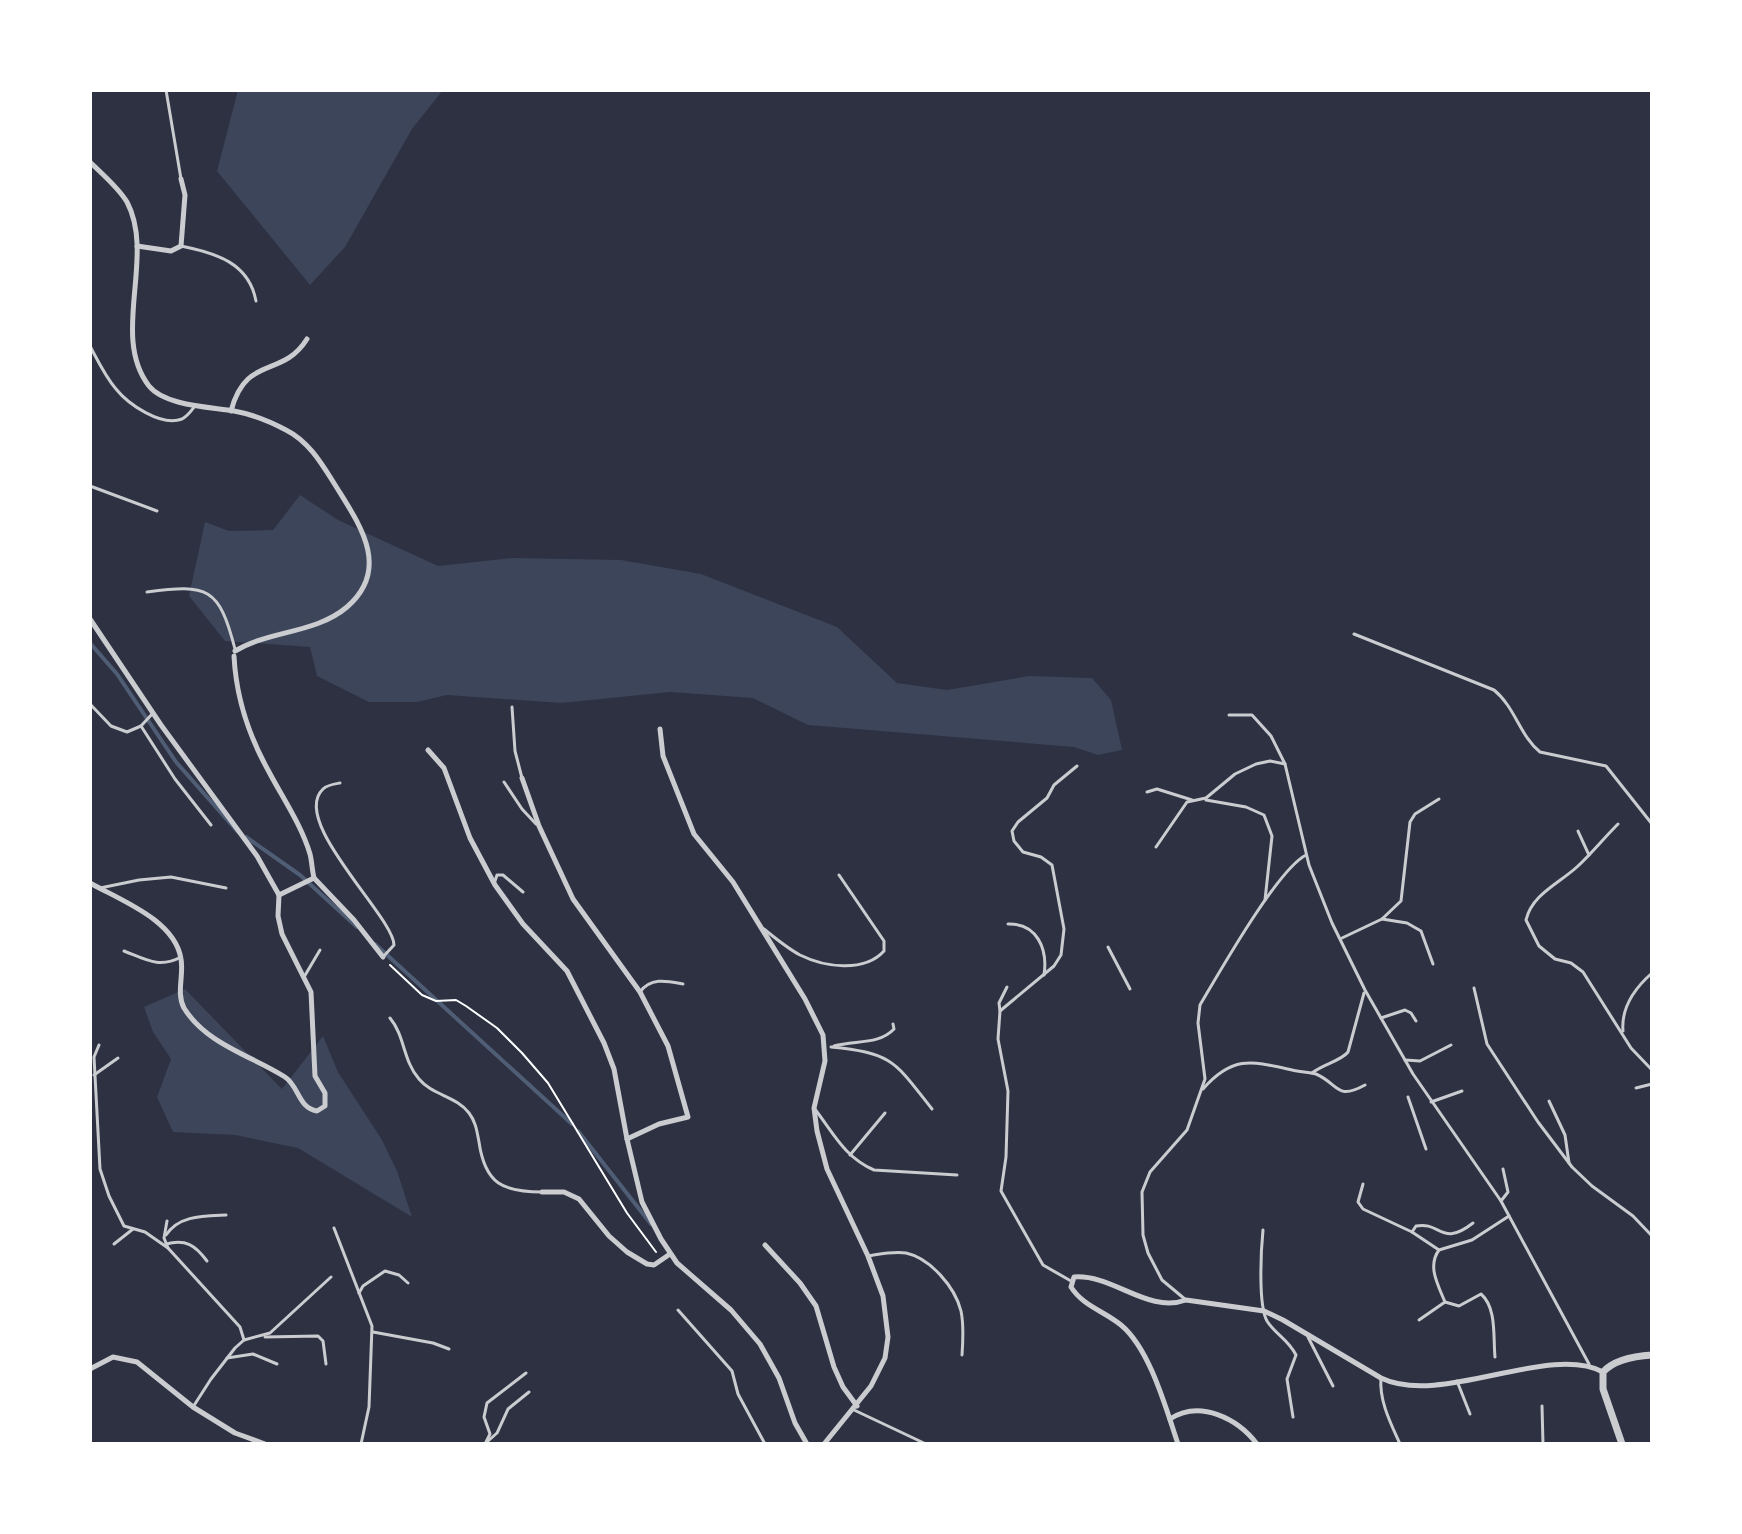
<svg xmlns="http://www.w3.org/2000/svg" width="1742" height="1534" viewBox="0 0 1742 1534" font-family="'Public Sans',sans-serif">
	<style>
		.green { fill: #3c4559 }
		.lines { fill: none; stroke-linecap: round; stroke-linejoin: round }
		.stream { stroke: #4f5d75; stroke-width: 4 }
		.path { stroke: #fff; stroke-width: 2 }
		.service { stroke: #caccd0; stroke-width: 3 }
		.minor { stroke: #caccd0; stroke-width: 5 }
		.tertiary { stroke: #caccd0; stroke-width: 7 }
	</style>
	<rect width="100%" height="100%" fill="#2d3142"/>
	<g class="green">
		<path d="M238,90H443L412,129L345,247L310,285L217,171Z"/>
		<path d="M300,495L338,520L438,566L513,558L621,560L701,574L837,627L897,683L947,690L1029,676L1092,678L1111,700L1122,750L1098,755L1074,747L808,725L753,698L670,692L561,703L447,695L417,702H369L317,676L310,647L225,641L189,596L205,522L229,531L273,530Z"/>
		<path d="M185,989L282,1089L323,1036L338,1072L382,1140L397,1171L412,1217L298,1148L235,1135L173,1132L157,1097L171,1059L153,1032L144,1007Z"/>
	</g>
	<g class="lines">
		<g class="stream">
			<path d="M90,643L117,674L176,762L238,832"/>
			<path d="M246,837L300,875L357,927"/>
			<path d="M375,944L572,1124"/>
			<path d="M578,1131L651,1224"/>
		</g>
		<path class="path" d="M390,965L422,995L436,1001L456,1000L466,1006L497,1028L522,1053L548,1083L627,1213L656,1252"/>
		<g class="service">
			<path d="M166,90L181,179"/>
			<path d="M181,246C216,253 249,263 256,301"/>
			<path d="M90,346C98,361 105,376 116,389C128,404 161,427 182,419C188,416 191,411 195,406"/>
			<path d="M90,486L157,511"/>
			<path d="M147,592C208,584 219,587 235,649"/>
			<path d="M1354,634L1494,690C1515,707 1520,736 1540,752L1606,766L1652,824"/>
			<path d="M90,704L111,726L127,732L141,726L153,713"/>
			<path d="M512,707L515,751L522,778"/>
			<path d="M1229,715H1252L1271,736L1285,764L1309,865L1332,923L1365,990L1413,1074L1501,1201L1589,1364"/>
			<path d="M141,726L175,779L211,825"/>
			<path d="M504,782L522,809L536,824"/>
			<path d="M340,783C334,784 327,785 323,789C289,821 394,917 394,945L383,957"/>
			<path d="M1147,792L1157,789L1192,800"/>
			<path d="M1206,800L1246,807L1264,815L1272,836L1265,900"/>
			<path d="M1618,824C1604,838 1592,853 1578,866C1560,883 1532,894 1526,920L1539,946L1555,959L1571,963L1583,972L1631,1048L1652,1070"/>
			<path d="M1578,831L1589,855"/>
			<path d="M1156,847L1187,802L1206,798L1235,774L1256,764L1270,761L1285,764"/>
			<path d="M495,881L497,875H503L523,892"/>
			<path d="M100,888L139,880L171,877L226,888"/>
			<path d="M1382,919L1407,923L1421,931L1433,964"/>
			<path d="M1008,924C1037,923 1048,949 1044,975"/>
			<path d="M764,929C775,938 787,948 800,955C824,967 864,973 884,951V941L839,875"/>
			<path d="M1342,938L1382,919L1401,901L1410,822L1415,814L1439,799"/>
			<path d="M1108,947L1130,989"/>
			<path d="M124,951C145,959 159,969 181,957"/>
			<path d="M304,977L320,950"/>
			<path d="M1474,988L1487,1044L1538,1122L1572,1167L1592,1186L1633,1216L1652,1236"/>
			<path d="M640,992C651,977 667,981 683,984"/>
			<path d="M1000,1011L999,1003L1007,987"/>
			<path d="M390,1018C405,1036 403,1061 419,1079C432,1095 456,1096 469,1113C476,1122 477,1132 479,1142C485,1184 503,1192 542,1192"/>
			<path d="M1381,1018L1405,1010L1411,1013L1416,1021"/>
			<path d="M1623,1031C1621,1008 1635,988 1652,973"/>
			<path d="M99,1045L94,1057L100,1169L109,1196L124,1226L145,1232L168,1248"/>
			<path d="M834,1046C855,1040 879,1045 894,1029L893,1024"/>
			<path d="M831,1047C893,1053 895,1062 932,1109"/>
			<path d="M1405,1060L1420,1061L1451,1045"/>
			<path d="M1312,1073C1323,1064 1341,1061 1348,1052L1364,993"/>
			<path d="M94,1075L118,1058"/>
			<path d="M1636,1088L1652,1084"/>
			<path d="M1203,1089C1233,1055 1252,1061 1292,1070C1300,1072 1309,1072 1316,1074C1339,1084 1336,1101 1365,1085"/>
			<path d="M1408,1097L1426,1149"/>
			<path d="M1549,1101L1565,1135L1569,1163"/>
			<path d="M1431,1102L1462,1091"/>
			<path d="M814,1108C833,1132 844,1157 874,1170L957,1175"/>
			<path d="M850,1155L885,1113"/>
			<path d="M1363,1184L1358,1202L1363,1209L1412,1232"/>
			<path d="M1501,1201L1508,1192L1503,1169"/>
			<path d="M167,1221L164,1238L168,1248L240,1327L244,1340"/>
			<path d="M334,1228L372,1326L369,1407L361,1444"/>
			<path d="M1263,1230C1261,1250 1258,1305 1267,1321C1275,1334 1288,1339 1296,1355L1287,1379L1293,1417"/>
			<path d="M166,1235C179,1215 204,1216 226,1215"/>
			<path d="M114,1244L133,1229"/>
			<path d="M166,1244C186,1239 195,1245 207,1261"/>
			<path d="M1439,1250L1412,1232L1416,1226C1441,1221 1441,1248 1473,1223"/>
			<path d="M868,1256C881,1254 893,1251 906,1253C930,1258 955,1287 961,1311C964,1325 963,1341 962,1355"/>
			<path d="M1071,1281L1043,1265L1001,1191L1006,1157L1008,1091L998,1039L1000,1011L1054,966L1061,955L1064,929L1052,865L1041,857L1023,852L1014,841L1012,831L1018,822L1047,798L1054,785L1077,766"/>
			<path d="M359,1293L363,1286L385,1271L399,1275L408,1283"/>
			<path d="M1186,1300L1162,1280L1148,1253L1143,1235L1142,1192L1150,1172L1187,1130L1205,1079L1198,1023L1200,1005C1219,973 1277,870 1306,855"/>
			<path d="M678,1310L732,1371L738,1394L765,1444"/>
			<path d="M1419,1320L1445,1302"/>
			<path d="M373,1332L433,1343L449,1349"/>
			<path d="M265,1337L318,1336L323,1341L326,1364"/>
			<path d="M1308,1337L1333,1386"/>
			<path d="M1495,1357C1493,1337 1497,1308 1481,1294L1459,1306L1445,1302C1438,1285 1427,1266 1439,1250L1472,1240L1509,1216"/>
			<path d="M227,1358L253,1354L277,1364"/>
			<path d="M1381,1378C1379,1401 1391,1424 1400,1444"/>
			<path d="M1457,1381L1470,1414"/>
			<path d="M1542,1406L1543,1444"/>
			<path d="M193,1407L211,1379L235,1348L244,1340L270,1333L331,1277"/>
			<path d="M854,1410L926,1444"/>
			<path d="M488,1441L497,1433L508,1409L529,1392"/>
			<path d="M90,1444H95"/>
			<path d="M180,1444H185"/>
			<path d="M485,1444L490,1434L484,1417L487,1403L526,1373"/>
		</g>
		<g class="minor">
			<path d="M90,162C102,174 118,187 127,202C156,257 110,336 149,386C165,406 211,407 234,411C251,414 271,422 286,430C310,442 323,466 337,488C360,525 391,569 347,607C315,634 270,630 235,651"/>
			<path d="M137,246L171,251L181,246L185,195L181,179"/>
			<path d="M231,411C246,354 282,379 307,339"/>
			<path d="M90,619L161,725L257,856L279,895L314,878C312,870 312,862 310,854C301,824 282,797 268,770C248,734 236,696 234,656"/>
			<path d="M660,729L663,756L694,834L733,882L805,999L823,1035L825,1061L814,1108L817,1131L827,1169L868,1256L883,1296L888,1337L885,1358L871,1386L824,1444"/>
			<path d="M428,750L444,768L470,838L495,885L523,924L567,971L604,1043L614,1069L627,1139L642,1202L661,1239L677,1263L731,1310L760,1344L779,1378L795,1423L807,1444"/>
			<path d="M522,778L539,826L573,899L640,992L668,1046L688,1117L659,1124L627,1139"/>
			<path d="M314,878L354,920L383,957"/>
			<path d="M90,883C120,900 175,920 181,959C184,975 176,993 184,1008C206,1044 252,1056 285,1077C299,1086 298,1108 317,1111L325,1106V1093L315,1076L311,992L282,934L278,916L279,895"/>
			<path d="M542,1192H564L579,1199L609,1236L627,1252L647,1264L654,1265L670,1254"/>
			<path d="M765,1245L800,1283L816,1306L834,1367L843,1387L857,1406"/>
			<path d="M90,1369L113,1357L137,1362L193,1407L235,1433L265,1444"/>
			<path d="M1170,1419C1200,1399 1238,1419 1257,1444"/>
			<path d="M1178,1444C1166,1409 1150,1349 1121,1325C1104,1311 1083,1306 1071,1287L1074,1277C1113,1274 1148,1314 1186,1300L1264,1311L1283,1320L1381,1378C1441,1407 1549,1343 1603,1372"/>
		</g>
		<path class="tertiary" d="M1622,1444L1603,1389V1372C1615,1359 1635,1356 1652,1355"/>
	</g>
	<rect width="1742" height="1534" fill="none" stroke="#ffffff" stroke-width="184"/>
</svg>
